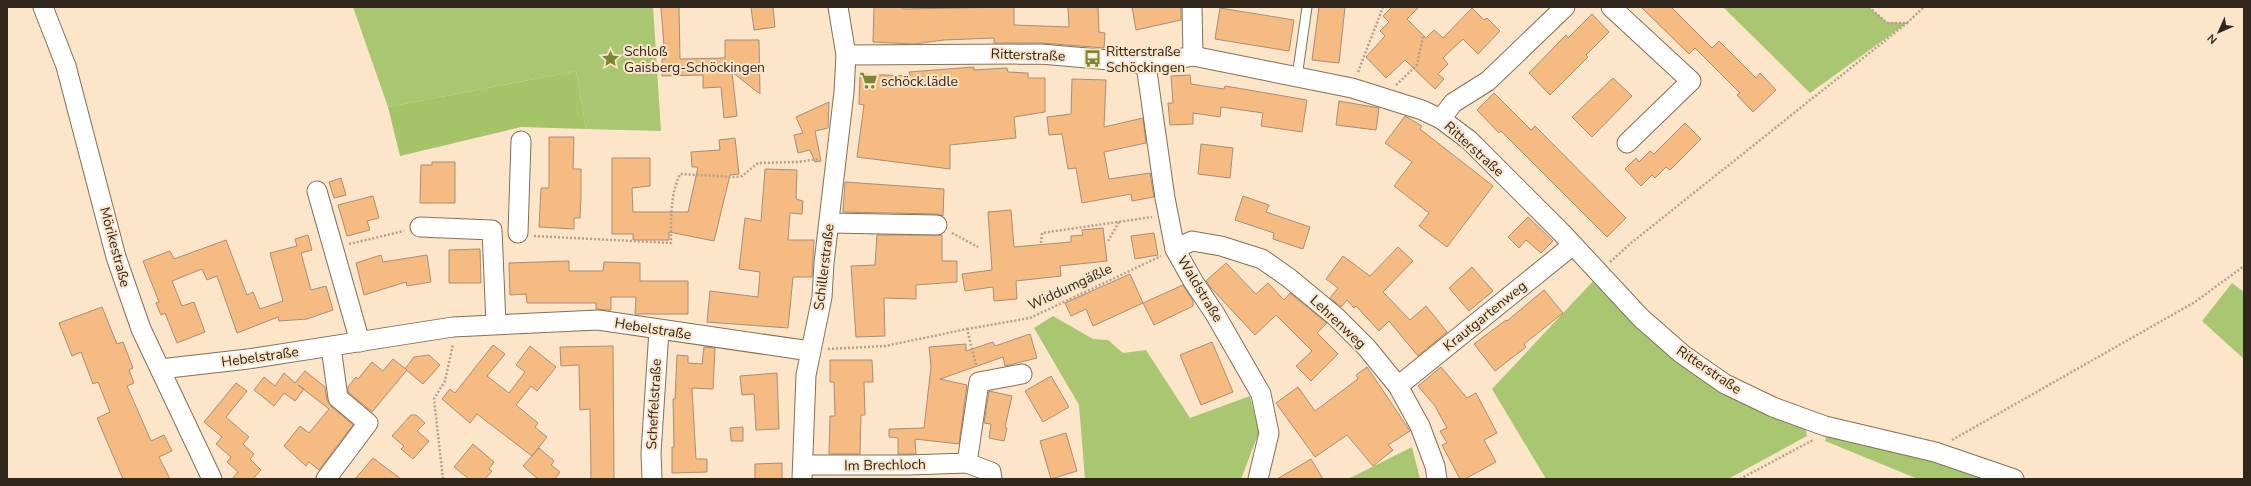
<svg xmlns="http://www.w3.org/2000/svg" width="2251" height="486" viewBox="0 0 2251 486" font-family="'Nunito Sans',sans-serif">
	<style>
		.green { fill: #a8c770 }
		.forest { fill: #a4c467 }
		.building { fill: #f6bb81; stroke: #a68e77 }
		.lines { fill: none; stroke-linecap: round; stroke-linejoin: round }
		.lane-casing { stroke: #836f56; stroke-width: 11 }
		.street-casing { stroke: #836f56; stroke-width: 21 }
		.path { stroke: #b4a18c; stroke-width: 2.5; stroke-dasharray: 2 2; stroke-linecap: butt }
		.lane { stroke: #fff; stroke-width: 9 }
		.street { stroke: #fff; stroke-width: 19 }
		.labels { text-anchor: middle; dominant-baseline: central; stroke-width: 4; stroke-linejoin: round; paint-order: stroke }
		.poi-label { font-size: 14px; fill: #2f261c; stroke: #fde5ca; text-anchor: start }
		.street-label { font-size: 14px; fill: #2f261c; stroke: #fde5ca }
	</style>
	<rect width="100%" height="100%" fill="#fde5ca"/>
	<g class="green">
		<path d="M353,7H653L661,131L586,129L576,71L388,107Z"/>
		<path d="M1723,7H1869L1887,22L1907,23L1810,93Z"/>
		<path d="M1596,278L1636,322L1805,427L1807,436L1728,479H1546L1492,389Z"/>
		<path d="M2232,283L2244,292V359L2202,321Z"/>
		<path d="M1053,316L1093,339L1108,340L1123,353L1146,350L1190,418L1250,396L1259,432L1241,479H1085L1079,405L1034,328Z"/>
		<path d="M1830,420L2002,479H1918L1825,441Z"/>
		<path d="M1412,447L1420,479H1348Z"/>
	</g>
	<path class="forest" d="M576,71L586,129L521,127L400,156L388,107Z"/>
	<g class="building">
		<path d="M661,7H679L680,59L725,58V40H759L760,94L732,72L737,116L724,118L721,87L703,88V75L662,76V59H665Z"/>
		<path d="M751,7H773L775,27L754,30Z"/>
		<path d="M874,7H902V9L1014,7V25L1069,27L1068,7H1098L1099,32L1105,33L1104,48L1042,43H994V38L944,40L914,44L873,42Z"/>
		<path d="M1132,7H1181V20L1136,30Z"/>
		<path d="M1319,7H1345L1339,63L1312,60Z"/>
		<path d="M1392,7H1419L1407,19L1426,38L1434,30L1443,38L1472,8L1484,20L1487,18L1500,31L1478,54L1463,39L1443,58L1448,64L1438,74L1444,79L1435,89L1405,60L1386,78L1366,57L1385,36L1380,31L1389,22L1383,16Z"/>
		<path d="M1641,7H1671L1712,48L1719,41L1756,78L1760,73L1776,90L1753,112L1737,95L1740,93L1695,48L1689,54Z"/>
		<path d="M1220,8L1294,20L1289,51L1215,39Z"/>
		<path d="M1592,14L1609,32L1586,55L1588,57L1550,95L1529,73L1566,35L1568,38Z"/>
		<path d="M974,67V70L1007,68L1008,72L1028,73V78H1045V112L1014,117L1016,138L950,145V169L857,157L864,105L859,104L860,74L910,76L909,72Z"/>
		<path d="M1190,75L1191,84L1224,89L1225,86L1243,89L1307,100L1302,132L1261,126L1263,113L1221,107L1220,117L1193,113V124L1170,125L1168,103H1173L1171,76Z"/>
		<path d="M1613,78L1632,96L1592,137L1572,117Z"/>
		<path d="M1072,79L1106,80L1104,127L1143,118L1146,143L1104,152L1109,179L1150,173L1154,197L1132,201L1131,194L1082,203L1076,168L1068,169L1062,134L1049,135L1047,117L1071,114Z"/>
		<path d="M1494,93L1531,130L1535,126L1626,218L1607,237L1501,131L1499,133L1477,110Z"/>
		<path d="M1339,101L1379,108L1376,130L1336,125Z"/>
		<path d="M829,102L828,128L815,131L821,161L815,162L810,150L798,153L794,135L803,133L796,117Z"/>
		<path d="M1405,116L1422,126L1420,129L1493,186L1447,247L1419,226L1429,213L1394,186L1412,162L1385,143Z"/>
		<path d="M1685,123L1701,139L1670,170L1666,167L1655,178L1652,175L1641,186L1625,169L1636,158L1639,162L1650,151L1654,154Z"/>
		<path d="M549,137H574L573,169H581V198L580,218H574V229L539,227L541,188H549Z"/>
		<path d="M735,138L739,174L730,175L714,241L669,232V240H633V234H612V158H650V186L632,188L633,212H688L698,167H692L691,152L720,150L719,140Z"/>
		<path d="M1201,144L1233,148L1230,178L1198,174Z"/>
		<path d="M432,162H455V203H420L421,165H432Z"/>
		<path d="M765,169L797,170L796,199L803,201L802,214L790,213L788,240H814L812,277H793L788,328L707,322L710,291L758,297L760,272L739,269L745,218L761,221Z"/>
		<path d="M341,178L346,195L334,198L329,182Z"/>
		<path d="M845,182L944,189L943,216L937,214L843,212Z"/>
		<path d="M373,196L379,218L367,221L370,230L347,236L338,205Z"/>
		<path d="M1243,196L1269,205L1266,212L1310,227L1303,249L1273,239L1274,233L1235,220Z"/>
		<path d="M1011,210L1014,247L1071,242V236L1083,235L1082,230L1103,228L1107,261L1060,266L1061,276L1016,281L1017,299L994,301L993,287L965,291L962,274L992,270L988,212Z"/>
		<path d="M1528,217L1553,241L1541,253L1526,240L1519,248L1508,237Z"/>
		<path d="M1154,233L1158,255L1135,259L1131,236Z"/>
		<path d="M308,235L312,250L301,253L311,290L326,286L333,310L307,319L279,321L278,317L237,333L217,276L207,280L202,269L172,281L182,306L194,302L205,332L177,343L165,313L161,315L156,303L159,302L143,261L170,251L174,259L226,240L247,295L253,292L260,309L283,301L270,253L297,246L295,239Z"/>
		<path d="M877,235H942V261H957V282L916,285V299L884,298L885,336L856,337L851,266L875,265Z"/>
		<path d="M1398,247L1413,261L1383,292L1410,320L1426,306L1447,332L1418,356L1389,321L1379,331L1356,306L1354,308L1347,300L1341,307L1330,298L1338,288L1326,279L1343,256L1370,276Z"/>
		<path d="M480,249L481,283H449V250Z"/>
		<path d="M381,255L383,262L427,255L431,282L407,286L406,282L364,295L356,263Z"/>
		<path d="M569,261V271H603L604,262L640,263V281H688V314H635L636,297H611V310H606L596,309V303H527L526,294L510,295L509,263Z"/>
		<path d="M1226,263L1256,294L1268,283L1284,300L1290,293L1327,323L1317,333L1338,354L1311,381L1296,366L1312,351L1276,315L1255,335L1211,288L1206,281Z"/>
		<path d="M1472,267L1493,291L1469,311L1449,288Z"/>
		<path d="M1130,274L1143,303L1093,326L1086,309L1071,316L1065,303Z"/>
		<path d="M1183,285L1193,301V306L1154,325L1143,303Z"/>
		<path d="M1544,290L1563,313L1524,344L1526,347L1495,371L1474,344L1506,320L1507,321Z"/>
		<path d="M102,307L117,344L123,342L133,368L129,370L134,383L127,386L151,441L164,435L172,451L159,457L170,479H123L97,418L110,412L98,382L93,384L81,352L72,356L59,323Z"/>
		<path d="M1030,334L1037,358L1005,366L1003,357L940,379L967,385L959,444L915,439L916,454H898V438L889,437V429L924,428L931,367L929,347L966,344V351L993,342L995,346Z"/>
		<path d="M1212,342L1233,392L1201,405L1180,355Z"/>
		<path d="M493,345L505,354L487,376L509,393L525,372L516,365L530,346L556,367L537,391L531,386L516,405L538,423L535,427L547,437L532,456L477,414L470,423L442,399L450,389L455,393Z"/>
		<path d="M613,346L614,479H591L590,409L580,410L579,365L561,366L560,347Z"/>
		<path d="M704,347L715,348L713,389L692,388L696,459H707V472L672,473V447H674L673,399H675L677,355L688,356V363L702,364Z"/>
		<path d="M429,355L440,365L423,384L405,369L414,357Z"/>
		<path d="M393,359L407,370L372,412L348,392V387L356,377L358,379L372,362L383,371Z"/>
		<path d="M830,360H872L873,382H864L865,415H861L860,454H829L830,416H835L834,382H830Z"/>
		<path d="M1367,367L1410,431L1388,445L1393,450L1373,466L1347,435L1315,457L1276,403L1298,387L1315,411L1358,379L1356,375Z"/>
		<path d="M1441,367L1467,398L1476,393L1497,433L1484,440L1496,462L1465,479H1460L1442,445L1447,443L1440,431L1447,428L1435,406L1418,386Z"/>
		<path d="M305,371L325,387L327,400L331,406L353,425L319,470L309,462L306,466L284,446L300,426L309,433L329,409L298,385L304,389L295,401L284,393L274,406L254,390L264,377L275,386L284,373L295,383Z"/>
		<path d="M777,373L779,429L756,430L754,394L742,395L740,376Z"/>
		<path d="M1051,376L1069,407L1043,422L1025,391Z"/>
		<path d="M236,383L247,391L226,417L249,437L243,444L254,454L250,459L261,470L253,479H232L238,472L227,462L231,457L216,444L222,437L204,422Z"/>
		<path d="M989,391L1012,396L1005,427L1007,428L1004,441L989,438L991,424L984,423Z"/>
		<path d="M411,415H416L425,423L417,431L429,441L413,459L401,449L404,446L392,436Z"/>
		<path d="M743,427V441H731L730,428Z"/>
		<path d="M1066,433L1077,471L1051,479L1040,441Z"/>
		<path d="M473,444L494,462L489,469L492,471L485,479H469L454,467Z"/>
		<path d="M539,448L554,461L551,465L560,472L555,479H538L523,466Z"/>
		<path d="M373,458L401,479H355Z"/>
		<path d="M1311,459L1323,479H1277Z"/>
		<path d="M782,463V479H755V464Z"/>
	</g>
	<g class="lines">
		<defs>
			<path id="lane" d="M1297,77L1307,7"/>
			<g id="street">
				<path d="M43,7L66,66L116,257L141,329L212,479"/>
				<path d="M1192,7L1193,56"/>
				<path d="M1611,7L1691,81L1627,143"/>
				<path d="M846,55L1041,54L1121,61L1146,65L1193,56L1352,88L1422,110L1441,119L1469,140L1562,233L1641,318L1682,354L1725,384L1773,407L1825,426L1935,452L2014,479"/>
				<path d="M1146,65L1165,198L1175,249L1193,281L1215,314L1261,394L1269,433L1258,479"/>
				<path d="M1441,119L1453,103L1488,81L1565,7"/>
				<path d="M317,191L360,342"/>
				<path d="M829,223L937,225"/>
				<path d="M420,227L492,230L496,324"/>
				<path d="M518,233L521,141"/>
				<path d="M1175,249L1192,241L1221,246L1262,259L1289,278L1335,316L1367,348L1398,386L1420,426L1435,466L1437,479"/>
				<path d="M160,369L248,359L453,327L598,320L810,351"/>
				<path d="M1398,386L1573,245"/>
				<path d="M967,463L991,472L992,479"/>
				<path d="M803,465H909L967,463L979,382L1022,374"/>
				<path d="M326,479L368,423L338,398L331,347"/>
				<path d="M652,479L651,453L659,330"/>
				<path d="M802,479L806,375L822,297L824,263L844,92L846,55L838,7"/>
			</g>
		</defs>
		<use href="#lane" class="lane-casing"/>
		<use href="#street" class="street-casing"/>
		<g class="path">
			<path d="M1869,7L1887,23H1907L1924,7"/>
			<path d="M1358,72L1383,7"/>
			<path d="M1396,85L1417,65L1423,36"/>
			<path d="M952,233L978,247"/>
			<path d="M534,236L671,243C671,219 670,196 680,174L734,177L742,176L758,163L798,162L819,159"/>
			<path d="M1108,241L1119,222"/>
			<path d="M1041,243L1042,233L1152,217"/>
			<path d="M349,244L404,231"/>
			<path d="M1610,262L1631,243L1907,23"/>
			<path d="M967,329L1030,318L1161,256"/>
			<path d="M828,349L885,346L967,329L976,365"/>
			<path d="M1952,440L2195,302L2244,266"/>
			<path d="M443,479L434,399L445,381L453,344"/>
			<path d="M1740,479L1813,440"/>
		</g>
		<use href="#lane" class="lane"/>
		<use href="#street" class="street"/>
	</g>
	<defs>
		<symbol id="sight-bare" viewBox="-9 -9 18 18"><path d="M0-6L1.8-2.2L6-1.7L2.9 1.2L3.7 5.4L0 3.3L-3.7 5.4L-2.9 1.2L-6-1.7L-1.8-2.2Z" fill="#7a8836" stroke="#fde5ca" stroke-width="2.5" paint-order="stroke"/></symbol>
		<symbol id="bus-bare" viewBox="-9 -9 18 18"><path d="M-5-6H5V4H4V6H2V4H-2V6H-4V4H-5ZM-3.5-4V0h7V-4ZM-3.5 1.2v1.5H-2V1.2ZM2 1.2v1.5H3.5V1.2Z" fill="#7a8836" stroke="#fde5ca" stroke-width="2.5" paint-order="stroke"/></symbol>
		<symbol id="supermarket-bare" viewBox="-9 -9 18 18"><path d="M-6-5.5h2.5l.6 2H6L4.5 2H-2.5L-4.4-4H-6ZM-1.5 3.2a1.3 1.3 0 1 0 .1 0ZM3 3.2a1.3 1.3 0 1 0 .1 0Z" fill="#7a8836" stroke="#fde5ca" stroke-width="2.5" paint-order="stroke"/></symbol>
	</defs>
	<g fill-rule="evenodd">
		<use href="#sight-bare" x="598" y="46" width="25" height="25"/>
		<use href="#bus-bare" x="1080" y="46" width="25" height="25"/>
		<use href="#supermarket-bare" x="856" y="68" width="25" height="25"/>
	</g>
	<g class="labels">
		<g class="poi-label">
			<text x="624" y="51">Schloß<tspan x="624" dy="16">Gaisberg-Schöckingen</tspan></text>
			<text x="1106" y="51">Ritterstraße<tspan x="1106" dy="16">Schöckingen</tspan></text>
			<text x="881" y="81">schöck.lädle</text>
		</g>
		<g class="street-label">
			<text transform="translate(1028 55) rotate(2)">Ritterstraße</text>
			<text transform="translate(1474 149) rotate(42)">Ritterstraße</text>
			<text transform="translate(115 247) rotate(75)">Mörikestraße</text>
			<text transform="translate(824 267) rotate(-83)">Schillerstraße</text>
			<text transform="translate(1070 287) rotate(-25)">Widdumgäßle</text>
			<text transform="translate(1200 289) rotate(59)">Waldstraße</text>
			<text transform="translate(1485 316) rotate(-39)">Krautgartenweg</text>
			<text transform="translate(1338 322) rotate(43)">Lehrenweg</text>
			<text transform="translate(653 329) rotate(9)">Hebelstraße</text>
			<text transform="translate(260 357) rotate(-8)">Hebelstraße</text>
			<text transform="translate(1709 370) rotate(34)">Ritterstraße</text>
			<text transform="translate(654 404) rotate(-87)">Scheffelstraße</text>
			<text transform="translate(885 465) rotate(-1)">Im Brechloch</text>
		</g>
	</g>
	<rect width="2251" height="486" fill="none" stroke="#2f261c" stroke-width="16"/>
	<g transform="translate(2219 32) rotate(225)" stroke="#fde5ca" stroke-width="3" paint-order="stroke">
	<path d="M0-3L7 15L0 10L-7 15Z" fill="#2f261c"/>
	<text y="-6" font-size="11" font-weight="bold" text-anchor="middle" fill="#2f261c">N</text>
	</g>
</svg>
